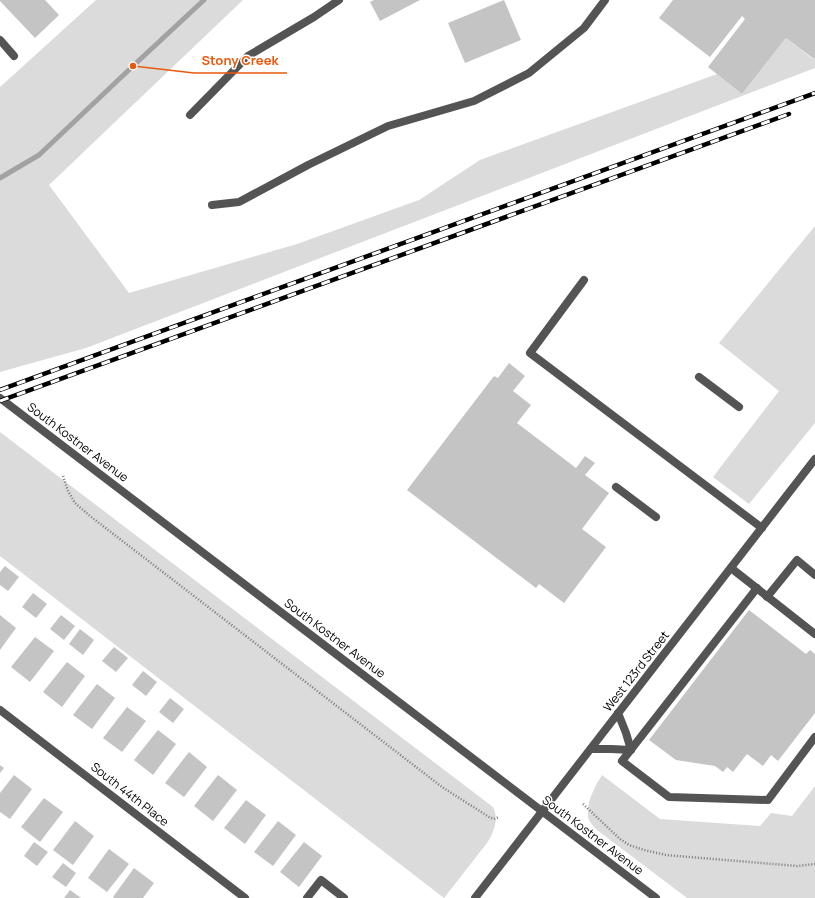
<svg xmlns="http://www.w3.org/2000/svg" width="815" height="898" viewBox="0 0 815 898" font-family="Manrope,sans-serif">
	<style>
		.green { fill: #dbdbdb }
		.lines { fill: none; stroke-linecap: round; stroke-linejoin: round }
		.stream { stroke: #a2a2a2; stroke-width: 5 }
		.building { fill: #c4c4c4 }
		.path { stroke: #767676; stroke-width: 2.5; stroke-dasharray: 1 2; stroke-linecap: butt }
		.service { stroke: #545454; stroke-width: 8 }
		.minor { stroke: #545454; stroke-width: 8 }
		.tertiary { stroke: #545454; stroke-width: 8 }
		.rail-casing { stroke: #000; stroke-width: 4.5 }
		.rail { stroke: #fff; stroke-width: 3; stroke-dasharray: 9; stroke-linecap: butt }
		.labels { text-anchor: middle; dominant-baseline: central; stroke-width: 3; stroke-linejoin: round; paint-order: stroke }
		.street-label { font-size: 12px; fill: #000; stroke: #fff }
		.leader { fill: none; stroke: #e8590c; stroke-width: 1.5 }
		.callout-dot { fill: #e8590c; stroke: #fff; stroke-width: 1.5 }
		.callout-label { font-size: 13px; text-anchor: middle; font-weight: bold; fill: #e8590c; stroke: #fff; stroke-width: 3; stroke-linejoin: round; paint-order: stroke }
	</style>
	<rect width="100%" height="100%" fill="#fff"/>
	<g class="green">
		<path d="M96,0H243L49,185L129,293L297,244L419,200L480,160L717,74L742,94L786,38L813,59L815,57V68L86,348L0,372V87Z"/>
		<path d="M815,226V423L749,504L713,477L779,391L719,343Z"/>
		<path d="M0,432L493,807C499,819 494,832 487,843L444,898L0,556Z"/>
		<path d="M602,775L660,819L760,826L771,813L792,816L815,786V898H687L597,830C594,827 591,823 589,820C584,806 595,786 602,775Z"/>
	</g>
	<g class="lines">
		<path class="stream" d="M0,178L39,155L133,66L204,0"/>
	</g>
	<g class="building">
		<path d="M0,0H45L59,15L35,38L0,1Z"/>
		<path d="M374,0H420L380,21L370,2Z"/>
		<path d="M504,0L521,40L465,63L448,23Z"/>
		<path d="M673,0H815V57L814,59L786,38L742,94L708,67L745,19L742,16L710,57L659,18Z"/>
		<path d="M509,363L525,376L513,391L531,405L517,423L576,468L585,456L595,463L585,475L609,493L582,529L606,547L564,603L539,584L536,588L407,490L494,376L498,378Z"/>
		<path d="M5,566L19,577L8,591L0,585V572Z"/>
		<path d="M33,593L47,604L36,618L22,607Z"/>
		<path d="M749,610L806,654L810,650L815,654V713L778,761L771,755L763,766L747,754L733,772L727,767L723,772L715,766L676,760L649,740Z"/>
		<path d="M0,615L16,628L0,650Z"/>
		<path d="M61,615L75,626L64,640L50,629Z"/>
		<path d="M80,629L94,640L83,655L69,644Z"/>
		<path d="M35,637L54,651L30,682L11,667Z"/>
		<path d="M114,647L128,658L116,672L102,661Z"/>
		<path d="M67,662L85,676L62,707L43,692Z"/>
		<path d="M143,671L157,682L146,696L132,685Z"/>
		<path d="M97,684L115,698L92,729L73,715Z"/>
		<path d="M170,698L184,709L173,723L159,712Z"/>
		<path d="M127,707L146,721L122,752L103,738Z"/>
		<path d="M158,730L176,744L153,775L134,760Z"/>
		<path d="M189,752L207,767L184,797L165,783Z"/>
		<path d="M0,765L4,768L0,773Z"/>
		<path d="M14,775L32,789L10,819L0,812V793Z"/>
		<path d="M218,775L237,790L213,821L194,806Z"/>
		<path d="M44,798L63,812L40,842L21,827Z"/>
		<path d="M246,800L266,815L245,844L224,828Z"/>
		<path d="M75,821L94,836L73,865L53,850Z"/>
		<path d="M278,821L296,835L273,866L254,852Z"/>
		<path d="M34,842L48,852L37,866L24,856Z"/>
		<path d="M304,842L322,856L299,887L280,872Z"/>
		<path d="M109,849L129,864L107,892L88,878Z"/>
		<path d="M63,863L76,873L66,887L52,877Z"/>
		<path d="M134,868L154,883L143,898H114L113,897Z"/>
		<path d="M70,890L81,898H64Z"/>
	</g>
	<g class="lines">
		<g class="path">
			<path d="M63,476L68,491L75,503L90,516L442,787L489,817L494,819L499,817"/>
			<path d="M583,804L620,839L629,845L644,850L666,855L797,866L815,864"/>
		</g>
		<g class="service">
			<path d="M0,40L14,56"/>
			<path d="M190,115L248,56L314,17L339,0"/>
			<path d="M212,205L239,202L308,165L388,126L474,101L529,73L584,28L605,0"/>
			<path d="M584,280L530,353L762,528"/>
			<path d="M699,377L739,407"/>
			<path d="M616,487L656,517"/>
			<path d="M731,568L815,634"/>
			<path d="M757,588L622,761L669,797L768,800L815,737"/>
			<path d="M767,597L797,560L815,575"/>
			<path d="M591,749H611L631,750L626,733L618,713"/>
			<path d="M307,898L321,880L344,898"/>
		</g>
		<g class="minor">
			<path d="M0,398L656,898"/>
			<path d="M0,710L245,898"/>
		</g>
		<path class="tertiary" d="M475,898L815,459"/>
		<defs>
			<g id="rail">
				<path d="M0,390L815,93"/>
				<path d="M0,401L789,114"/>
			</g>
		</defs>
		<use href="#rail" class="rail-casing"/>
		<use href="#rail" class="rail"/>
	</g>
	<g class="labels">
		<g class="street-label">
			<text transform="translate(78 442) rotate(37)">South Kostner Avenue</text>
			<text transform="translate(335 638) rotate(37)">South Kostner Avenue</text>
			<text transform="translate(636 671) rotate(-52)">West 123rd Street</text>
			<text transform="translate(130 794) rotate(38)">South 44th Place</text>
			<text transform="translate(593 835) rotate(37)">South Kostner Avenue</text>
		</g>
	</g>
	<path class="leader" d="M133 66L194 73H287"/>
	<circle class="callout-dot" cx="133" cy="66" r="4"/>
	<g class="callout-label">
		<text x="240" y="65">Stony Creek</text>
	</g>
</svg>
